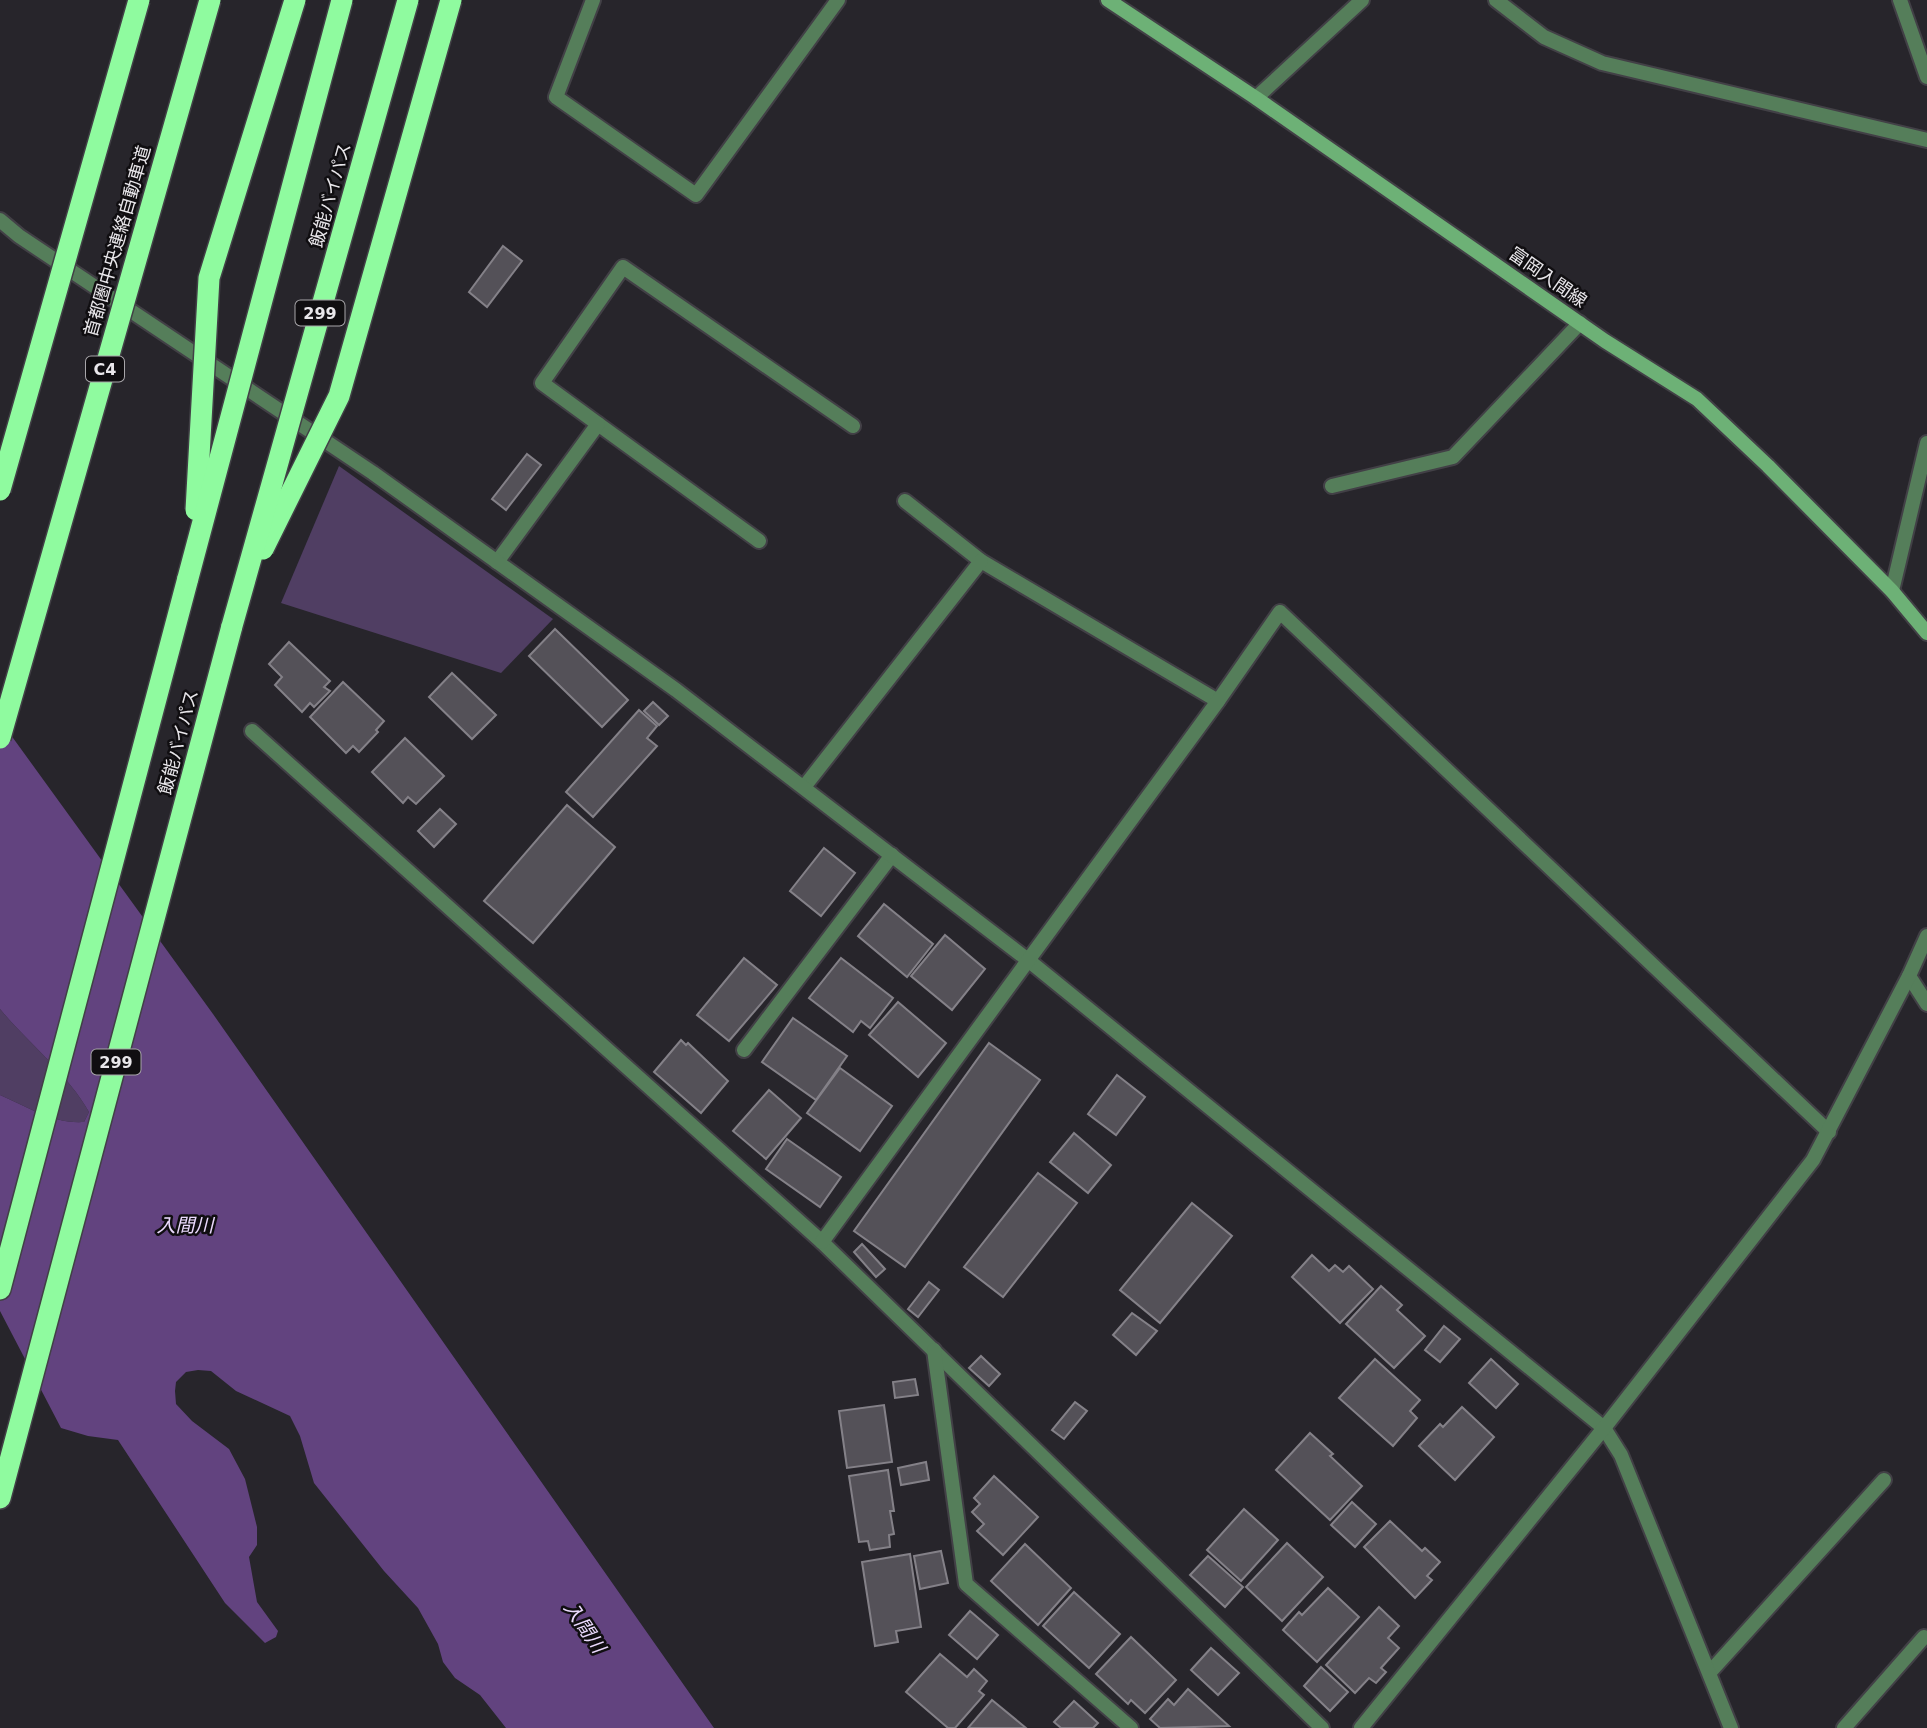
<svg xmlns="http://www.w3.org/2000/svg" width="1927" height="1728" viewBox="0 0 1927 1728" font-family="'DejaVu Sans','Noto Sans JP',sans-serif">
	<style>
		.green { fill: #503e63 }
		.water { fill: #62437f }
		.building { fill: #545158; stroke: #848188; stroke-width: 2 }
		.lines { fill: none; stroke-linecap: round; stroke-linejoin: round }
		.lane-casing { stroke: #424046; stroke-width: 18 }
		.street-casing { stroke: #424046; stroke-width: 18 }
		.secondary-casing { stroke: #424046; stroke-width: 18 }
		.highway-casing { stroke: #424046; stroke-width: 24 }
		.lane { stroke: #557e5a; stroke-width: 14 }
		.street { stroke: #557e5a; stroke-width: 14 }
		.secondary { stroke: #6db176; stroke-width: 14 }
		.highway { stroke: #8ffb9f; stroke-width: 21 }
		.highway-bridge-casing { stroke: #424046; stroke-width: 24; stroke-linecap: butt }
		.highway-bridge { stroke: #8ffb9f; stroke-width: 21 }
		.labels { text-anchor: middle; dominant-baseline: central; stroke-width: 5; stroke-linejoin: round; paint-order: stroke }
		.shield { fill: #100e11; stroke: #a8a6aa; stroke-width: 2 }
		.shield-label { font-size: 16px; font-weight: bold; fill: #e9e7eb }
		.street-label { font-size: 18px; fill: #e9e7eb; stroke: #100e11 }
		.water-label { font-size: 19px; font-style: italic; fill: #ebdafe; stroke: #100e11 }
	</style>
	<rect width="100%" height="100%" fill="#27252b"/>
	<g class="green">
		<path d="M339,466L553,619L501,673L281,603Z"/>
		<path d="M0,1009C29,1044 67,1073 89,1112L84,1122C53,1124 28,1107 0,1095Z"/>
	</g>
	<path class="water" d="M0,720L213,1014L714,1728H506L480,1695L455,1678L443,1662L438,1644L418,1608L384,1571L314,1483L300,1436L290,1416L236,1391L211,1371L198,1370L186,1372L176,1382L175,1391L176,1404L192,1421L229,1449L245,1479L257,1527V1545L249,1557L257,1602L278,1631L276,1637L265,1643L225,1603L118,1440L88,1436L61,1428L0,1311V1095C28,1107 53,1124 84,1122L89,1112C67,1073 29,1044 0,1009Z"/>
	<g class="building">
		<path d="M503,246L522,261L487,307L469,292Z"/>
		<path d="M527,454L541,465L506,510L492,499Z"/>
		<path d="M555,629L628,700L602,727L529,656Z"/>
		<path d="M289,642L330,681L324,687L330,691L314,707L310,703L302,712L275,685L282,677L269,664Z"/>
		<path d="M452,673L496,715L472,739L429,697Z"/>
		<path d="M343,682L384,721L376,730L378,732L359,752L353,746L346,753L310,717Z"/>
		<path d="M653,702L668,716L659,725L644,711Z"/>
		<path d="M639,710L657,726L647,738L657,746L593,817L566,792Z"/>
		<path d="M405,738L444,776L416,804L408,797L403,803L372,772Z"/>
		<path d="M567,805L615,847L533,943L484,901Z"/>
		<path d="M440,809L456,824L434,847L418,831Z"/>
		<path d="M824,848L855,873L821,916L790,891Z"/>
		<path d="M884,904L933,944L907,977L858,936Z"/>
		<path d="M945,935L985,969L952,1010L911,976Z"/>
		<path d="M744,958L777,985L729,1041L697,1015Z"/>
		<path d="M841,958L893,998L870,1028L861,1021L853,1032L809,998Z"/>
		<path d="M898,1002L946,1043L918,1077L869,1035Z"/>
		<path d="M793,1018L847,1056L816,1100L762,1062Z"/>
		<path d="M681,1040L686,1045L688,1043L728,1081L701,1113L654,1072Z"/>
		<path d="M989,1043L1040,1080L905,1267L854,1231Z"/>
		<path d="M840,1068L892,1106L860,1151L807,1113Z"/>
		<path d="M1117,1075L1145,1097L1116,1135L1088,1114Z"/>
		<path d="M769,1090L801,1118L766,1159L733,1131Z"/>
		<path d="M1074,1133L1111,1165L1088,1193L1050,1162Z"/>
		<path d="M787,1139L841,1177L820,1207L766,1169Z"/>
		<path d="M1038,1173L1077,1203L1003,1297L964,1267Z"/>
		<path d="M1192,1203L1232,1236L1160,1323L1120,1290Z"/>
		<path d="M862,1244L885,1269L876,1277L854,1252Z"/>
		<path d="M1312,1255L1329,1271L1335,1265L1343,1272L1349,1266L1373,1289L1340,1323L1292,1277Z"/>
		<path d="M929,1282L939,1290L918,1317L908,1309Z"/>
		<path d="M1381,1286L1402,1305L1397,1310L1425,1336L1394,1368L1346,1324Z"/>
		<path d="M1132,1313L1157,1331L1136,1355L1113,1335Z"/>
		<path d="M1444,1326L1460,1339L1440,1362L1425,1350Z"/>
		<path d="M981,1356L1000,1374L989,1386L969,1368Z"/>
		<path d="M1375,1359L1420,1400L1410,1411L1417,1418L1393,1446L1339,1398Z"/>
		<path d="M1491,1359L1518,1384L1496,1408L1469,1383Z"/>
		<path d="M915,1379L918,1395L895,1398L893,1382Z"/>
		<path d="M1075,1402L1087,1411L1064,1439L1052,1430Z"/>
		<path d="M884,1405L892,1462L847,1468L839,1411Z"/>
		<path d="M1462,1407L1494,1437L1455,1480L1419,1446L1440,1424L1443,1427Z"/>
		<path d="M1310,1433L1333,1454L1330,1456L1362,1486L1330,1520L1276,1470Z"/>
		<path d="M926,1462L929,1480L901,1485L898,1468Z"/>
		<path d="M888,1470L894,1511H890L894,1534L889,1535L890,1547L870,1550L868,1541L859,1542L849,1476Z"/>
		<path d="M994,1476L1038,1517L1003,1555L977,1531L984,1524L972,1512L980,1504L974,1498Z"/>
		<path d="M1352,1502L1376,1524L1355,1547L1331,1525Z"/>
		<path d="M1244,1509L1278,1540L1241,1581L1207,1550Z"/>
		<path d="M1390,1521L1422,1551L1425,1548L1440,1562L1427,1576L1432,1580L1415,1598L1364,1547Z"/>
		<path d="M1287,1543L1323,1577L1282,1621L1246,1587Z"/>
		<path d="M1025,1544L1071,1588L1038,1625L991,1581Z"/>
		<path d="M941,1551L948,1583L920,1589L914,1556Z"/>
		<path d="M910,1554L921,1627L896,1631L898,1642L875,1646L862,1562Z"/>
		<path d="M1208,1556L1243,1587L1225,1607L1190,1575Z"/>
		<path d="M1328,1588L1359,1617L1317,1662L1283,1630L1299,1612L1302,1615Z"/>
		<path d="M1074,1592L1120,1634L1089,1668L1043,1626Z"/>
		<path d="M1379,1607L1399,1626L1388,1638L1399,1648L1381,1668L1386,1672L1376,1683L1369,1678L1355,1693L1326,1665Z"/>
		<path d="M970,1611L998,1635L977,1659L949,1635Z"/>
		<path d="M1131,1637L1176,1680L1145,1713L1131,1700L1128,1704L1096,1674Z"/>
		<path d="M1211,1648L1239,1673L1218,1695L1191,1670Z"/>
		<path d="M940,1654L967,1677L974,1669L987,1681L979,1691L984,1695L955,1728H948L906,1692Z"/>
		<path d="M1321,1667L1348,1692L1330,1711L1304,1686Z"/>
		<path d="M1188,1689L1229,1726L1160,1728L1150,1719L1168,1699L1174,1705Z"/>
		<path d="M992,1700L1026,1728H968Z"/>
		<path d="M1074,1701L1098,1723L1093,1728H1061L1054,1722Z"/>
	</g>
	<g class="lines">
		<defs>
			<g id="lane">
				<path d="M593,0L556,97L696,195L838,0"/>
				<path d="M1256,98L1362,0"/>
				<path d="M598,424L759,541"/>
				<path d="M1332,486L1453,457L1580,323"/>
				<path d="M905,501L981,561L1218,701"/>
				<path d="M497,562L598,424L542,383L623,267L853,426"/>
				<path d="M804,787L981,561"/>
				<path d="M744,1050L892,855"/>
				<path d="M1710,1672L1884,1480"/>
				<path d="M1844,1728L1924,1637"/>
			</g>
			<g id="street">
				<path d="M1496,0L1544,37L1602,63L1927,140"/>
				<path d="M1900,0L1927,77"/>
				<path d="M0,220L19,236L373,473L676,690L1028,960L1604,1428L1621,1455L1731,1728"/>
				<path d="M1892,591L1927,443"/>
				<path d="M252,731L822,1242L1322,1728"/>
				<path d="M1909,976L1927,1004"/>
				<path d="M822,1242L1218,701L1280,612L1829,1132"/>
				<path d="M934,1350L966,1584L1131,1728"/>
				<path d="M1361,1728L1604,1428L1813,1160L1909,976L1927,936"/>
			</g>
			<path id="secondary" d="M1108,0L1256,98L1605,341L1697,399L1768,466L1892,591L1927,633"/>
			<g id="highway">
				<path d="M0,1289L188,578"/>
				<path d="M0,1498L232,626"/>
			</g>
		</defs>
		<use href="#lane" class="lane-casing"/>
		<use href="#street" class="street-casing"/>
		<use href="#secondary" class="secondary-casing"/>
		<use href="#highway" class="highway-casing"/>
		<use href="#lane" class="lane"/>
		<use href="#street" class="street"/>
		<use href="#secondary" class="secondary"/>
		<use href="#highway" class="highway"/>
		<defs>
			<g id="highway-bridge">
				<path d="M0,490L139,0"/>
				<path d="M196,510L209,278L295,0"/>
				<path d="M263,549L339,396L451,0"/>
				<path d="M188,578L342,0"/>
				<path d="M232,626L408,0"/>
				<path d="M0,738L210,0"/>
			</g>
		</defs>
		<use href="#highway-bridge" class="highway-bridge-casing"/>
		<use href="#highway-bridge" class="highway-bridge"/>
	</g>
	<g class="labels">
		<g class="shield">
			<rect x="295.5" y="300.5" width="49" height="25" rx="5"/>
			<rect x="86" y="356.5" width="38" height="25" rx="5"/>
			<rect x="91.5" y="1049.5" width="49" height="25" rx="5"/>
		</g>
		<g class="shield-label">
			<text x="320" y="313">299</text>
			<text x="105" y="369">C4</text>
			<text x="116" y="1062">299</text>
		</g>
		<g class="street-label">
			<text transform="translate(330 195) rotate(-74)">飯能バイパス</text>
			<text transform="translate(117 241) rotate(-74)">首都圏中央連絡自動車道</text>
			<text transform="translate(1548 277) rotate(35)">富岡入間線</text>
			<text transform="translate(178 742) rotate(-75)">飯能バイパス</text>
		</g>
		<g class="water-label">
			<text x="185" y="1225">入間川</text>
			<text transform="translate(585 1627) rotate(56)">入間川</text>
		</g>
	</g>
</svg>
